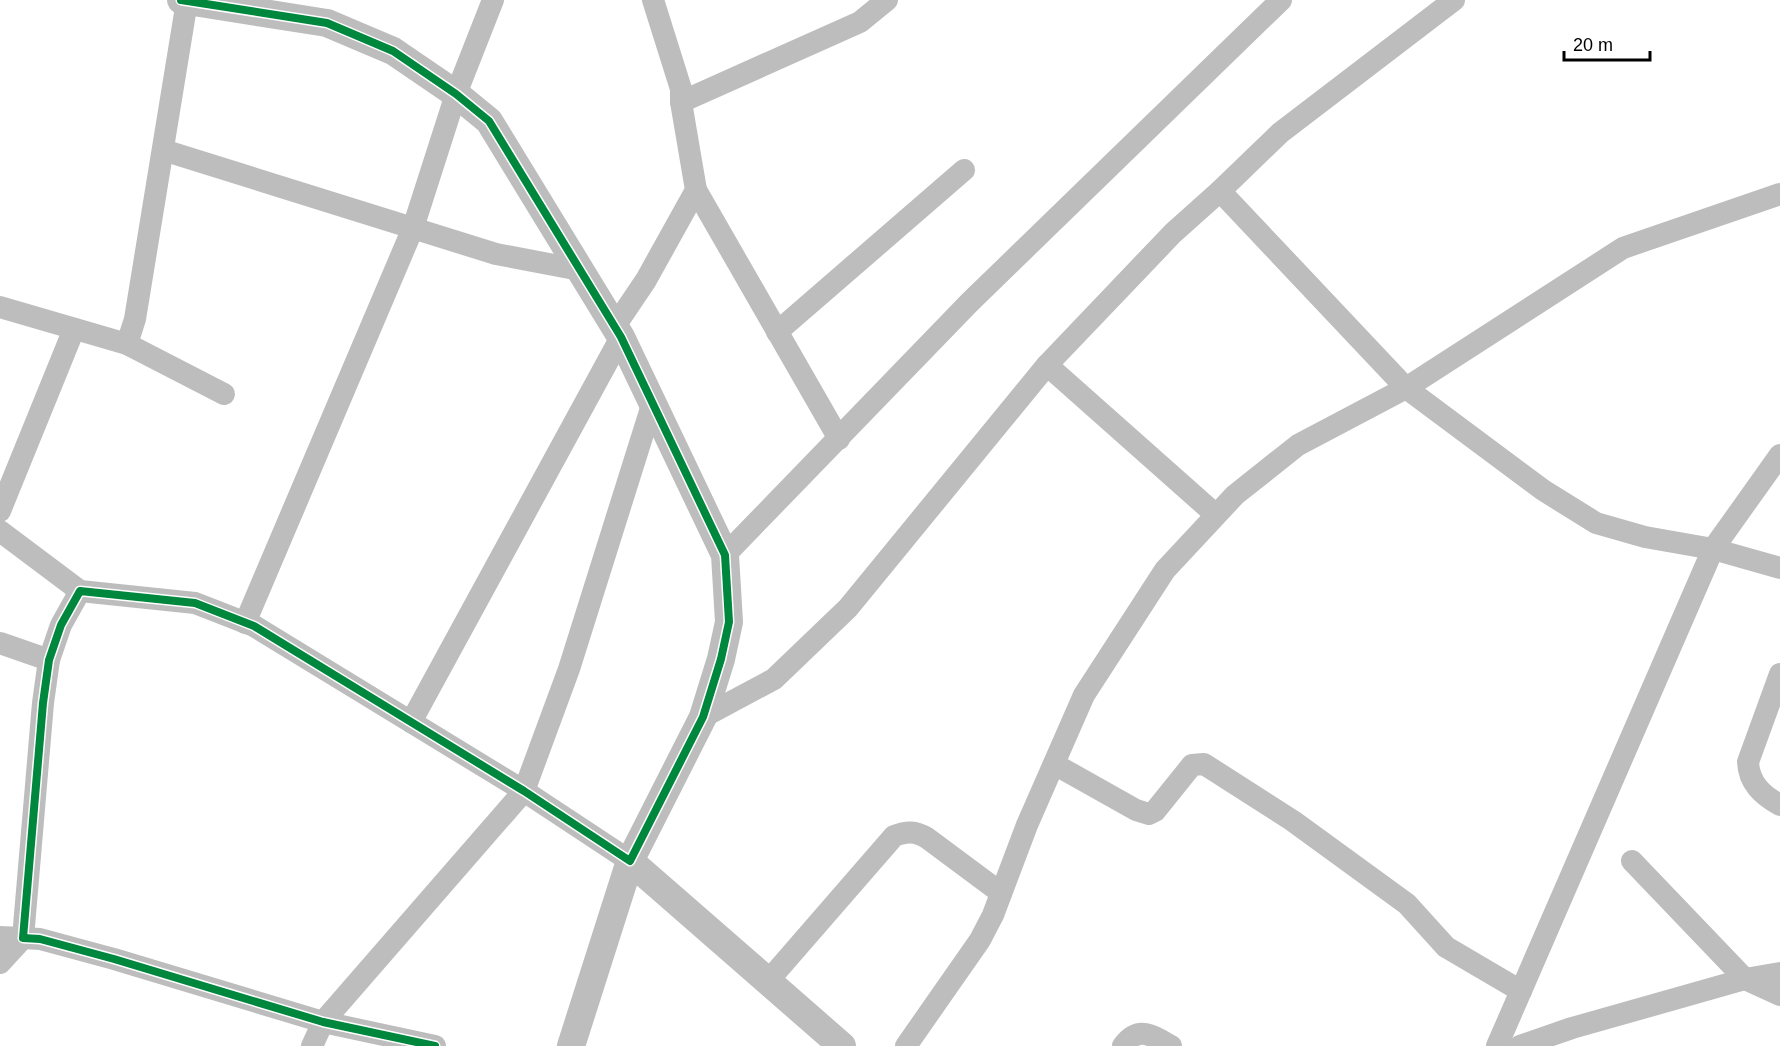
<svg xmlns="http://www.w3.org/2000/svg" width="1780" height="1046" viewBox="0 0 1780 1046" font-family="Helvetica,sans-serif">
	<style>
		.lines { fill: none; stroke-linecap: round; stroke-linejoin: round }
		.minor { stroke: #bdbdbd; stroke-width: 22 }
		.tertiary { stroke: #bdbdbd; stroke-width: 28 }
		.cycleway-casing { stroke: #fff; stroke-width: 11 }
		.cycleway { stroke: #00873e; stroke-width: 8 }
	</style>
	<rect width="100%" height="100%" fill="#fff"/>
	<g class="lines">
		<g class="minor">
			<path d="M681,102L860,22L887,0"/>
			<path d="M163,150L496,254L580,270"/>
			<path d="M696,190L839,439"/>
			<path d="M1220,191L1280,133L1454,0"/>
			<path d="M0,307L127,344L135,319L187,1"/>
			<path d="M615,326L646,280L696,190L681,102V89L653,0"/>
			<path d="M777,332L964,170"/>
			<path d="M127,344L224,394"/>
			<path d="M1047,365L1216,515"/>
			<path d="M0,511L74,329"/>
			<path d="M0,531L80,591"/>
			<path d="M725,555L970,302L1281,0"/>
			<path d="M245,623L413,228L456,94L493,0"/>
			<path d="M0,643L49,660"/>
			<path d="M1780,674L1748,762C1749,783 1762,795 1780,805"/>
			<path d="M703,717L774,679L848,608L1047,365L1173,233L1220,191L1406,388L1543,490L1596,523L1645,537L1713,549L1780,568"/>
			<path d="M411,722L621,337"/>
			<path d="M1054,764L1136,810L1149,814L1155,811L1192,765L1204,764L1293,821L1407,904L1446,947L1521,991"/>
			<path d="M1632,861L1745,979L1780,995"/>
			<path d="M0,937L23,938L0,963"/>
			<path d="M768,981L894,836C907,831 915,831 927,838L1001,893"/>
			<path d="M312,1046L323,1022L524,791L569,669L653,402"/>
			<path d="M435,1046L323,1022L114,959L40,939L23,938L43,703L49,660L61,625L80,591L195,603L254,626L524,791L630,861"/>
			<path d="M906,1046L980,940L993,915L1027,825L1084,695L1165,570L1235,495L1298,445L1406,388L1623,248L1780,194"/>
			<path d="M1123,1046C1138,1025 1152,1035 1171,1046"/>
			<path d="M1497,1046L1713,549L1780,455"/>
			<path d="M1520,1046L1572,1028L1745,979L1780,973"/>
		</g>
		<g class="tertiary">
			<path d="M181,0L327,23L393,51L456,94L489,121L621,337L725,555L729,622L721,659L703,717L630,861"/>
			<path d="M571,1046L630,861L842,1046"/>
		</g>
		<defs>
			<path id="cycleway" d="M181,0L327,23L393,51L456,94L489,121L621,337L725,555L729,622L721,659L703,717L630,861L524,791L254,626L195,603L80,591L61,625L49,660L43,703L23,938L40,939L114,959L323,1022L435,1046"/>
		</defs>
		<use href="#cycleway" class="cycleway-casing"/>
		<use href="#cycleway" class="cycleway"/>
	</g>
	<path d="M1564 51v9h86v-9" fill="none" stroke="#000000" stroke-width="3"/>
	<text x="1573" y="51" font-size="18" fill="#000000" stroke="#ffffff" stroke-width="4.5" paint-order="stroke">20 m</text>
</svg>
